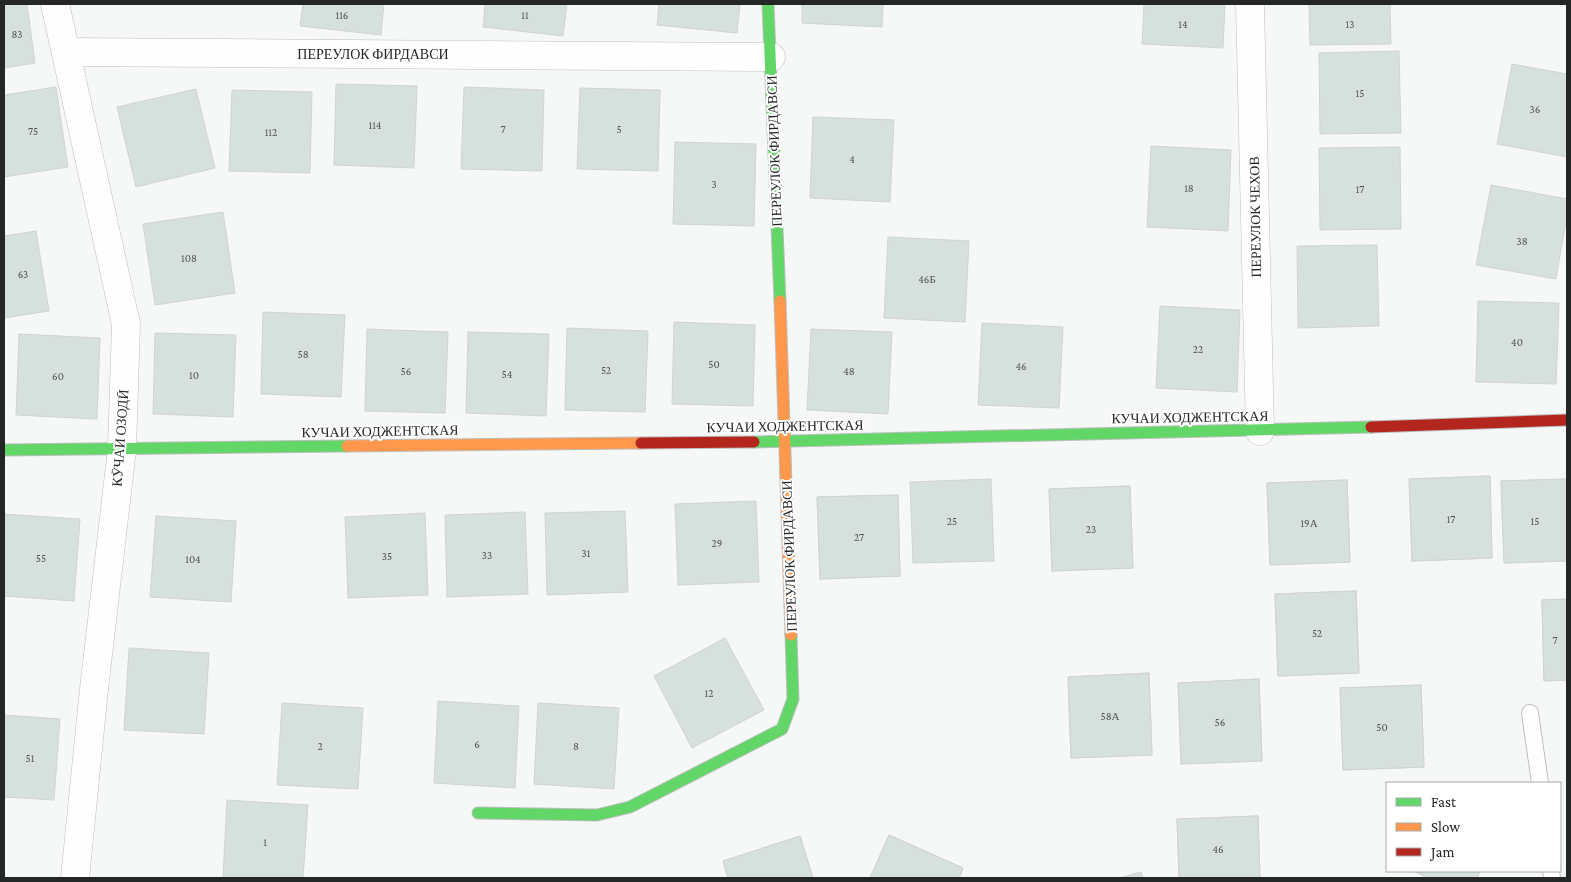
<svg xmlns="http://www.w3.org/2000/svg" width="1571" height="882" viewBox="0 0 1571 882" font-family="'Crimson Pro',serif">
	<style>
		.building { fill: #d6e0dc; stroke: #d2d4d3 }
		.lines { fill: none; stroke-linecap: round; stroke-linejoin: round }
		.lane-casing { stroke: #bdbfbe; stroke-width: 18 }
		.street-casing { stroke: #bdbfbe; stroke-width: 29 }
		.fast-casing { stroke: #bdbfbe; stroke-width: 13 }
		.slow-casing { stroke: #bdbfbe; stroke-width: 13 }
		.jam-casing { stroke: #bdbfbe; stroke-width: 13 }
		.lane { stroke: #fefefe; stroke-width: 16 }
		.street { stroke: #fefefe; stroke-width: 28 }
		.fast { stroke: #63d668; stroke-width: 11 }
		.slow { stroke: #ff974d; stroke-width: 11 }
		.jam { stroke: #b3261e; stroke-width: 11 }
		.labels { text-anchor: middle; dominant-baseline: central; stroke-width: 4; stroke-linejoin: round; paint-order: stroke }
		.number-label { font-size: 11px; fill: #505554 }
		.street-label { font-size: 14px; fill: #242726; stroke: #fff }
	</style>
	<rect width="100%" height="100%" fill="#f5f8f7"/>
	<g class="building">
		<path d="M4,4H27L35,63L4,68Z"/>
		<path d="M303,4H384L381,35L300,26Z"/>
		<path d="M485,4H567L563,36L483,27Z"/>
		<path d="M659,4H740L737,33L657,25Z"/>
		<path d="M802,4H883L882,27L802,23Z"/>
		<path d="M1144,4H1225L1223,48L1142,44Z"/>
		<path d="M1309,4H1390L1391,44L1310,45Z"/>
		<path d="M1399,51L1401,133L1320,134L1319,53Z"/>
		<path d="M1512,64L1567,74V157L1497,144Z"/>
		<path d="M336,84L417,86L414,168L334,165Z"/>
		<path d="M56,87L68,167L4,177V95Z"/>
		<path d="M464,87L544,90L542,171L461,169Z"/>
		<path d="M580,88L660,90L658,171L577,169Z"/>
		<path d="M196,89L215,168L136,187L117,107Z"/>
		<path d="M232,90L312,92L310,173L229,171Z"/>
		<path d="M813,117L894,120L890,202L810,198Z"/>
		<path d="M675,142L756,144L754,226L673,224Z"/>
		<path d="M1151,146L1231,150L1228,231L1147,227Z"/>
		<path d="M1400,147L1401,229L1320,230L1319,148Z"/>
		<path d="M1491,185L1567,199V216L1556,279L1476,265Z"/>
		<path d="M223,212L235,293L155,305L143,224Z"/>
		<path d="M36,231L49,311L4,318V236Z"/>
		<path d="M888,237L969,241L965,322L884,318Z"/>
		<path d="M1377,245L1379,326L1298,328L1297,246Z"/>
		<path d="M1478,301L1559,303L1556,384L1476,382Z"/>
		<path d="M1160,306L1240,310L1237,392L1156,388Z"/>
		<path d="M263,312L345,315L341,397L261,394Z"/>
		<path d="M674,322L755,325L753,406L672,404Z"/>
		<path d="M982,323L1063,327L1059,408L978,405Z"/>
		<path d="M567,328L648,331L645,412L565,410Z"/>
		<path d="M367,329L448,332L445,413L365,411Z"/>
		<path d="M811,329L892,332L888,414L807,410Z"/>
		<path d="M468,332L549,334L546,416L466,413Z"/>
		<path d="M155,333L236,335L233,417L153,414Z"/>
		<path d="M19,334L100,338L97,419L16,415Z"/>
		<path d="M1490,476L1492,558L1412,561L1409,479Z"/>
		<path d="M1490,476L1492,558L1412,561L1409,479Z"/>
		<path d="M991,479L994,561L913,563L910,482Z"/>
		<path d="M1567,479V561L1504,563L1501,481Z"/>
		<path d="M1567,479V561L1504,563L1501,481Z"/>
		<path d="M1347,480L1350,562L1270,565L1267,483Z"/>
		<path d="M1347,480L1350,562L1270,565L1267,483Z"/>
		<path d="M1130,486L1133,568L1052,571L1049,489Z"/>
		<path d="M1130,486L1133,568L1052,571L1049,489Z"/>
		<path d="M898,495L900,576L820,579L817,497Z"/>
		<path d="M898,495L900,576L820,579L817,497Z"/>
		<path d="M756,501L759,582L678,585L675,504Z"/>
		<path d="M625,511L628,592L547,595L545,513Z"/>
		<path d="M525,512L528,594L447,597L445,515Z"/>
		<path d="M425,513L428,595L348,598L345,517Z"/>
		<path d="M4,514L80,519L74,601L4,596Z"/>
		<path d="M156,516L236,521L231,602L150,597Z"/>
		<path d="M1356,591L1359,673L1278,676L1275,594Z"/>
		<path d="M1356,591L1359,673L1278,676L1275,594Z"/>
		<path d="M1567,599V680L1544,681L1542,600Z"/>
		<path d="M1567,599V680L1544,681L1542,600Z"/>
		<path d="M725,638L764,710L692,748L654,676Z"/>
		<path d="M129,648L209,653L204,734L124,730Z"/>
		<path d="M1149,673L1152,755L1071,758L1068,677Z"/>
		<path d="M1149,673L1152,755L1071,758L1068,677Z"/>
		<path d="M1259,679L1262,761L1181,764L1178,683Z"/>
		<path d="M1259,679L1262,761L1181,764L1178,683Z"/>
		<path d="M1421,685L1424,767L1343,770L1340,688Z"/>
		<path d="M1421,685L1424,767L1343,770L1340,688Z"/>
		<path d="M438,701L519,706L515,788L434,783Z"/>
		<path d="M282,703L363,708L358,789L277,785Z"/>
		<path d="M538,703L619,708L614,789L534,784Z"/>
		<path d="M4,715L60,719L54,800L4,797Z"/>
		<path d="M227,800L308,805L303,878H223Z"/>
		<path d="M1258,816L1260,878H1179L1177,819Z"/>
		<path d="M1258,816L1260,878H1179L1177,819Z"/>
		<path d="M889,835L963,868L959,878H870Z"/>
		<path d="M889,835L963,868L959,878H870Z"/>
		<path d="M800,836L813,878H728L723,861Z"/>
		<path d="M800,836L813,878H728L723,861Z"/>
		<path d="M1413,871H1480L1477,878H1429Z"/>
		<path d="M1413,871H1480L1477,878H1429Z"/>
		<path d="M1141,872L1143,878H1120Z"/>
		<path d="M1141,872L1143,878H1120Z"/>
	</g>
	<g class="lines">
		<defs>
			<g id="lane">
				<path d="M1530,713L1540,783"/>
				<path d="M1551,871L1552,878"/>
			</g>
			<g id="street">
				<path d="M55,4L126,324L122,449L94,689L75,878"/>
				<path d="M1250,4L1260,431"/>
				<path d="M66,52L771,57"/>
			</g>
			<g id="fast">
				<path d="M768,4L780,301"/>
				<path d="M754,442L1371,427"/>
				<path d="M4,450L347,446"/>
				<path d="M478,813L597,815L630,807L782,729L793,699L791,635"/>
			</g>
			<g id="slow">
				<path d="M780,301L791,635"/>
				<path d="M347,446L641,443"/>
			</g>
			<g id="jam">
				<path d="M1371,427L1567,420"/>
				<path d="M641,443L754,442"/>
			</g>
		</defs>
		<use href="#lane" class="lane-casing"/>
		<use href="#street" class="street-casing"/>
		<use href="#fast" class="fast-casing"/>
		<use href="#slow" class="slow-casing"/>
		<use href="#jam" class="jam-casing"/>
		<use href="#lane" class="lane"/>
		<use href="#street" class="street"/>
		<use href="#fast" class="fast"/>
		<use href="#slow" class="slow"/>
		<use href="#jam" class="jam"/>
	</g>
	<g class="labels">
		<g class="number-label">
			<text x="342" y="15">116</text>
			<text x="525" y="15">11</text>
			<text x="1183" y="24">14</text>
			<text x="1350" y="24">13</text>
			<text x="17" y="34">83</text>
			<text x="1360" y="93">15</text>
			<text x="1535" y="109">36</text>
			<text x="375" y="125">114</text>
			<text x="503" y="129">7</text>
			<text x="619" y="129">5</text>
			<text x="33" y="131">75</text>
			<text x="271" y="132">112</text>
			<text x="852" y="159">4</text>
			<text x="714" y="184">3</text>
			<text x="1189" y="188">18</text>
			<text x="1360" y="189">17</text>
			<text x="1522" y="241">38</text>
			<text x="189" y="258">108</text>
			<text x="23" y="274">63</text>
			<text x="927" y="279">46Б</text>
			<text x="1517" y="342">40</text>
			<text x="1198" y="349">22</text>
			<text x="303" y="354">58</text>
			<text x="714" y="364">50</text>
			<text x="1021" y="366">46</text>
			<text x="606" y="370">52</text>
			<text x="406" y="371">56</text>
			<text x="849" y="371">48</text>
			<text x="507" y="374">54</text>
			<text x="194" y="375">10</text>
			<text x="58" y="376">60</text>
			<text x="1451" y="519">17</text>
			<text x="952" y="521">25</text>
			<text x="1535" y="521">15</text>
			<text x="1309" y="523">19А</text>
			<text x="1091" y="529">23</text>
			<text x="859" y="537">27</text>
			<text x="717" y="543">29</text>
			<text x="586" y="553">31</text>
			<text x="487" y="555">33</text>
			<text x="387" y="556">35</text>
			<text x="41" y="558">55</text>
			<text x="193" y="559">104</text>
			<text x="1317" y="633">52</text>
			<text x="1555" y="640">7</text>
			<text x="709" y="693">12</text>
			<text x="1110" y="716">58А</text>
			<text x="1220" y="722">56</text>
			<text x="1382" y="727">50</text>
			<text x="477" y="744">6</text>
			<text x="320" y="746">2</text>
			<text x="576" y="746">8</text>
			<text x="30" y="758">51</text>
			<text x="265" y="842">1</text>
			<text x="1218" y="849">46</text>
		</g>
		<g class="street-label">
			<text x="373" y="54">ПЕРЕУЛОК ФИРДАВСИ</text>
			<text transform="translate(774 151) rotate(-92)">ПЕРЕУЛОК ФИРДАВСИ</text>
			<text transform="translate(1255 217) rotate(-91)">ПЕРЕУЛОК ЧЕХОВ</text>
			<text transform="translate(1190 417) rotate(-1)">КУЧАИ ХОДЖЕНТСКАЯ</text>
			<text transform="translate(785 426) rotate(-1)">КУЧАИ ХОДЖЕНТСКАЯ</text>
			<text transform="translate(380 431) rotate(-1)">КУЧАИ ХОДЖЕНТСКАЯ</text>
			<text transform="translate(120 438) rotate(-86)">КӮЧАИ ОЗОДӢ</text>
			<text transform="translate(789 556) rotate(-92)">ПЕРЕУЛОК ФИРДАВСИ</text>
		</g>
	</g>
	<rect width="1571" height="882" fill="none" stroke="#242726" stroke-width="10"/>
	<rect x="1386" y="782" width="175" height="90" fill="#ffffff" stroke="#a7a9a8"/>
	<rect x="1396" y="798" width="25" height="8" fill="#63d668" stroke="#a7a9a8"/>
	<text x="1431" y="807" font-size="15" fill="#242726">Fast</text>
	<rect x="1396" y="823" width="25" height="8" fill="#ff974d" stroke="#a7a9a8"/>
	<text x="1431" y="832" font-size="15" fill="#242726">Slow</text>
	<rect x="1396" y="848" width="25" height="8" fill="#b3261e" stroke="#a7a9a8"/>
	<text x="1431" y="857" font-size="15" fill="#242726">Jam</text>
</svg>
